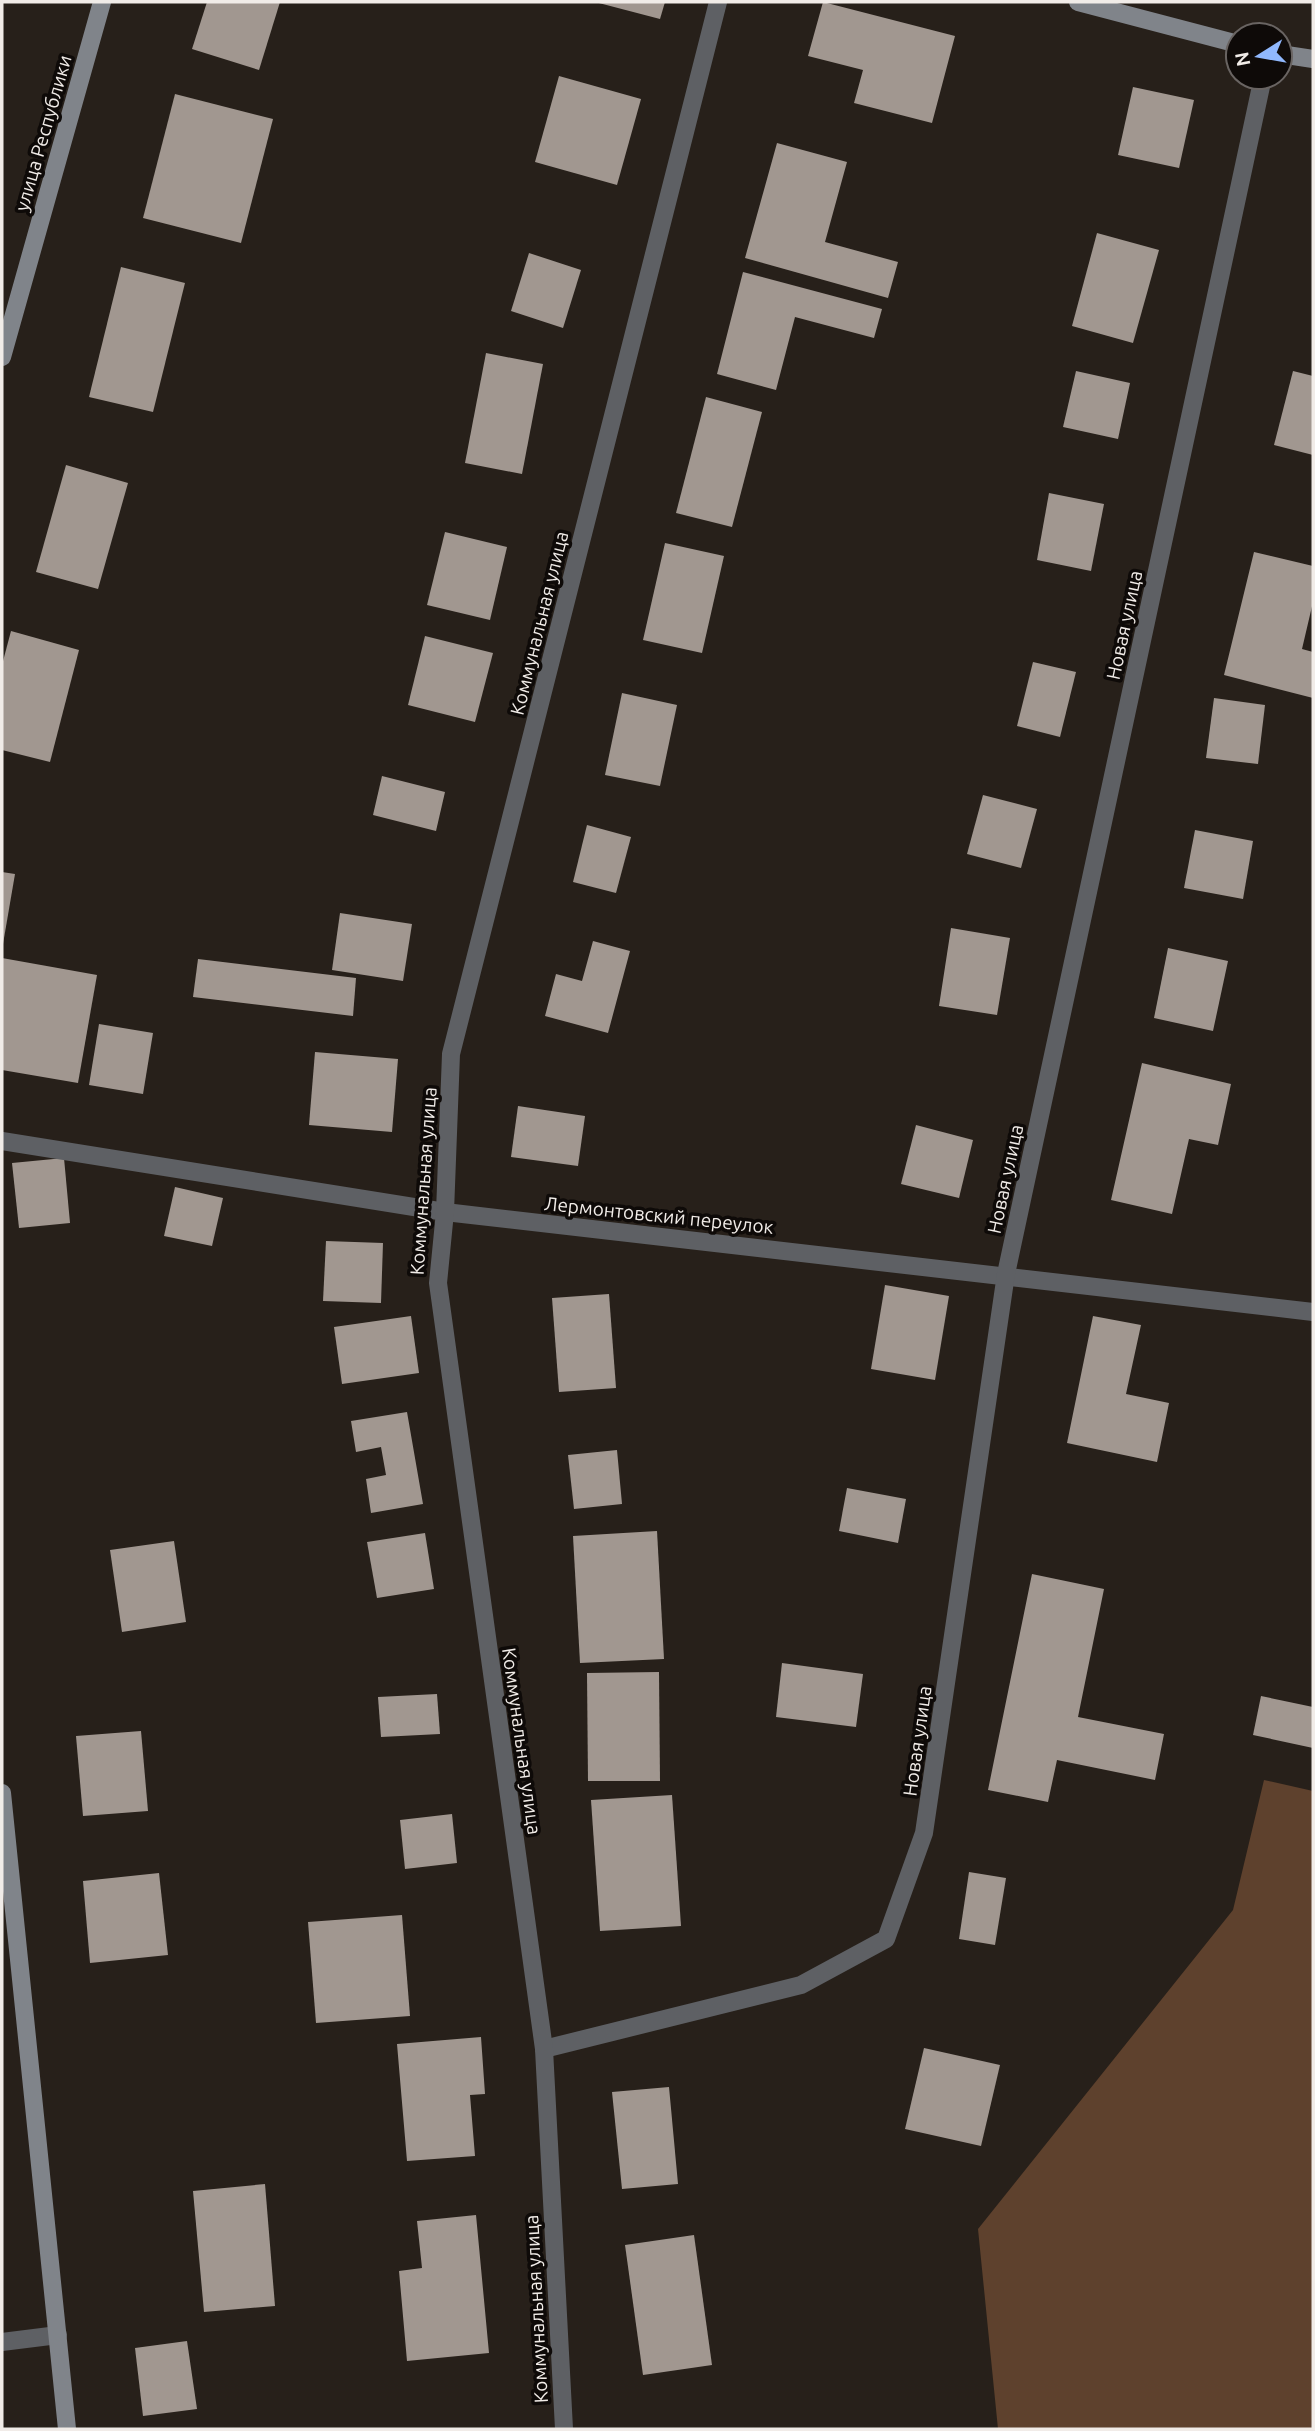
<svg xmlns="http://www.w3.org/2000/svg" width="1315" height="2431" viewBox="0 0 1315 2431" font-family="Ubuntu,sans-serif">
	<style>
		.green { fill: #5e412d }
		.building { fill: #a19790 }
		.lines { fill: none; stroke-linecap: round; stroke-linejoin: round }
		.minor { stroke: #5e6064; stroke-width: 18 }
		.secondary { stroke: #80848a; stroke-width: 18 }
		.labels { text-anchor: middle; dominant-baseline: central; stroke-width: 7; stroke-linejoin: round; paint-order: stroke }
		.street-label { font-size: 19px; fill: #f1ece8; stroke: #0e0a08 }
	</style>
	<rect width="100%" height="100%" fill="#27201a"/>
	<path class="green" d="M1264,1780L1313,1791V2429H998L978,2229L1233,1910Z"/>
	<g class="building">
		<path d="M207,2H280L259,70L192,49Z"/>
		<path d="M595,2H665L660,19Z"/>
		<path d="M823,2L955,36L932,123L854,103L863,70L808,56Z"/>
		<path d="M559,76L641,99L617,185L535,162Z"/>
		<path d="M1133,87L1194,100L1179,168L1118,155Z"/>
		<path d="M175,94L273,119L241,243L143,218Z"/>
		<path d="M777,143L847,162L825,242L898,262L888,298L745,258Z"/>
		<path d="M1097,233L1159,250L1133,343L1072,326Z"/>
		<path d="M529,253L581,270L563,328L511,311Z"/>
		<path d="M121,267L185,283L153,412L89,397Z"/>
		<path d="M743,272L882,309L874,338L795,317L776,390L717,374Z"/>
		<path d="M486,353L543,364L522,474L465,463Z"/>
		<path d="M1076,371L1130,383L1118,439L1063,427Z"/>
		<path d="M1293,371L1313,376V455L1274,445Z"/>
		<path d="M706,397L762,412L732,527L676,513Z"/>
		<path d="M66,465L128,483L98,589L36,572Z"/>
		<path d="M1049,493L1104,504L1091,571L1037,560Z"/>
		<path d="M445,532L507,547L490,620L427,605Z"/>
		<path d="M665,543L724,556L702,653L643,640Z"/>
		<path d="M1254,552L1313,566V602L1302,649L1313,652V698L1224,675Z"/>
		<path d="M11,631L79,650L50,762L2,750V665Z"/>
		<path d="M425,636L493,653L475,722L408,705Z"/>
		<path d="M1033,662L1076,672L1060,737L1017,726Z"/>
		<path d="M622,693L677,705L660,786L605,775Z"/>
		<path d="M1214,698L1265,705L1258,764L1206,758Z"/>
		<path d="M382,776L445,792L436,831L373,815Z"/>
		<path d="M983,795L1037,809L1021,868L967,854Z"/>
		<path d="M587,825L631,837L616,893L573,882Z"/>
		<path d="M1195,830L1253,841L1243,899L1184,888Z"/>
		<path d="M2,872L15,874L3,944H2Z"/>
		<path d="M340,913L412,924L403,981L332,970Z"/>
		<path d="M951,928L1010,938L997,1015L939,1006Z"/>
		<path d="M593,941L630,951L608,1033L545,1016L556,974L582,981Z"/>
		<path d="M1168,948L1228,961L1213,1031L1154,1018Z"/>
		<path d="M2,958L97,975L78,1083L2,1070Z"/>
		<path d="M198,959L356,978L353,1016L193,997Z"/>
		<path d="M99,1024L153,1033L143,1094L89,1085Z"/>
		<path d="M315,1052L398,1059L392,1132L309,1125Z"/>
		<path d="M1142,1063L1231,1084L1218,1145L1189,1139L1172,1214L1111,1200Z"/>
		<path d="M518,1106L585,1116L578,1166L511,1157Z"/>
		<path d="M916,1125L973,1140L959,1198L901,1184Z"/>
		<path d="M64,1158L70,1223L19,1228L12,1163Z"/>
		<path d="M175,1187L223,1198L212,1246L164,1236Z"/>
		<path d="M326,1241L383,1243L381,1303L323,1301Z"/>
		<path d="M885,1285L949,1296L935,1380L871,1369Z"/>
		<path d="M609,1294L616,1388L559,1392L552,1298Z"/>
		<path d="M411,1316L419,1373L342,1384L334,1327Z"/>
		<path d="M1093,1316L1141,1325L1126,1394L1169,1403L1157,1462L1067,1443Z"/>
		<path d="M407,1412L423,1504L371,1513L366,1479L386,1475L381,1447L356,1452L351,1421Z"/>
		<path d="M617,1450L622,1504L574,1509L568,1455Z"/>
		<path d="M847,1488L906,1499L898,1543L839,1531Z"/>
		<path d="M657,1531L664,1659L580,1663L573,1536Z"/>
		<path d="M425,1533L434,1589L377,1598L367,1542Z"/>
		<path d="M174,1541L186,1622L122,1632L110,1550Z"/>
		<path d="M1032,1574L1104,1589L1078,1717L1164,1734L1155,1780L1057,1760L1048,1802L988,1790Z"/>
		<path d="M782,1663L863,1674L856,1727L776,1717Z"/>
		<path d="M659,1672L660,1781H588L587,1673Z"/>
		<path d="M437,1694L440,1734L381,1737L378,1697Z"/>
		<path d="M1261,1696L1313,1707V1748L1253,1735Z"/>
		<path d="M141,1731L148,1811L83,1816L76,1736Z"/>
		<path d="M672,1795L681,1926L600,1931L591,1800Z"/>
		<path d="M452,1814L457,1863L405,1869L400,1820Z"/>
		<path d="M969,1872L1006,1878L995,1945L959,1939Z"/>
		<path d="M159,1873L168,1955L90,1963L83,1881Z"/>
		<path d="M402,1915L410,2016L316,2023L308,1922Z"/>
		<path d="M481,2037L485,2094L470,2095L475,2156L407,2161L397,2044Z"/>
		<path d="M924,2048L1000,2065L981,2146L905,2129Z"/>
		<path d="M669,2087L678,2184L622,2189L612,2092Z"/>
		<path d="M265,2184L275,2306L204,2312L193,2191Z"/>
		<path d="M476,2215L489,2353L407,2361L399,2271L422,2268L417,2221Z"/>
		<path d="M694,2235L712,2365L643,2375L625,2245Z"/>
		<path d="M187,2341L197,2409L143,2416L135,2348Z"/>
	</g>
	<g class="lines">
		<g class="minor">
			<path d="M2,1141L445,1212L1313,1312"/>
			<path d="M544,2049L801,1985L886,1939L924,1833L1006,1274L1263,77"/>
			<path d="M2,2342L58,2335"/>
			<path d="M564,2429L544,2049L438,1283L445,1212L451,1054L718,2"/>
		</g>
		<g class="secondary">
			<path d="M1078,2L1238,44"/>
			<path d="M1280,54L1313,59"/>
			<path d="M2,357L102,2"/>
			<path d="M2,1793L67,2429"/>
		</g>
	</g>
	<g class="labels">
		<g class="street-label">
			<text transform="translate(43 133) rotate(-74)">улица Республики</text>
			<text transform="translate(539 623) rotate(-76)">Коммунальная улица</text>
			<text transform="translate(1124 625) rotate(-78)">Новая улица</text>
			<text transform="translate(1005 1179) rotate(-78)">Новая улица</text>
			<text transform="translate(423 1181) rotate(-86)">Коммунальная улица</text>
			<text transform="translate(659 1215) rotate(6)">Лермонтовский переулок</text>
			<text transform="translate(522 1741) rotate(82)">Коммунальная улица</text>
			<text transform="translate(917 1741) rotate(-82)">Новая улица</text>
			<text transform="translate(536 2309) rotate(-93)">Коммунальная улица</text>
		</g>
	</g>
	<rect width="1315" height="2431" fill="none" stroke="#f1ece8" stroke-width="7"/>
	<g transform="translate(1259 56) rotate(259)"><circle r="33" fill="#0e0a08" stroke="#696462" stroke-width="2"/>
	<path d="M0-5L12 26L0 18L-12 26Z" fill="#90b8fd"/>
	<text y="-10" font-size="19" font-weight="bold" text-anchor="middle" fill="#f1ece8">N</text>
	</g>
</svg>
